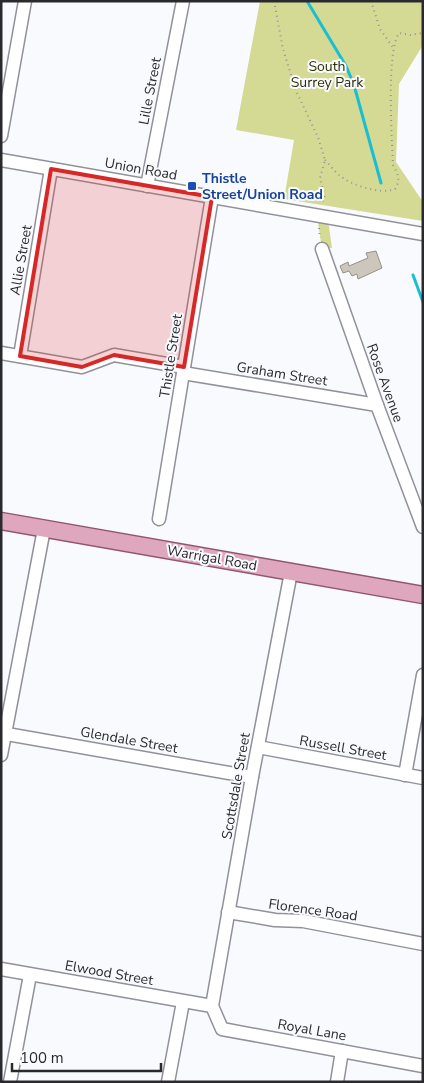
<svg xmlns="http://www.w3.org/2000/svg" width="424" height="1083" viewBox="0 0 424 1083" font-family="'Nunito Sans',sans-serif">
	<style>
		.green { fill: #d4da93 }
		.lines { fill: none; stroke-linecap: round; stroke-linejoin: round }
		.stream { stroke: #19bed2; stroke-width: 3 }
		.building { fill: #ccc6bc; stroke: #969087 }
		.minor-casing { stroke: #90919b; stroke-width: 15 }
		.major-casing { stroke: #92556e; stroke-width: 19 }
		.path { stroke: #939498; stroke-width: 2; stroke-dasharray: 1 4; stroke-linecap: butt }
		.minor { stroke: #fff; stroke-width: 12 }
		.major { stroke: #dfa7bd; stroke-width: 16 }
		.marked { fill: #d62828; fill-opacity: 0.2; stroke: #d62828; stroke-width: 4; stroke-linejoin: round }
		.transit-dot { fill: #1a4fb4; stroke: #f9fafe; stroke-width: 2 }
		.labels { text-anchor: middle; dominant-baseline: central; stroke-width: 4; stroke-linejoin: round; paint-order: stroke }
		.park-label { font-size: 14px; fill: #2d2f04; stroke: #f9fafe }
		.street-label { font-size: 14px; fill: #2a2a2e; stroke: #f9fafe }
		.transit-label { font-size: 14px; font-weight: bold; fill: #164399; stroke: #f9fafe; text-anchor: start }
	</style>
	<rect width="100%" height="100%" fill="#f9fafe"/>
	<g class="green">
		<path d="M260,1H423V45L399,84L396,162L423,202V221L284,199L294,140L236,130Z"/>
		<path d="M328,220L332,248L322,249L318,222Z"/>
	</g>
	<g class="lines">
		<g class="stream">
			<path d="M307,1L346,66L354,85L381,183"/>
			<path d="M413,275L423,302"/>
		</g>
	</g>
	<path class="building" d="M376,251L382,268L358,279L357,274L352,276L349,271L343,273L340,266L348,262L349,266L368,258L366,253Z"/>
	<g class="lines">
		<defs>
			<g id="minor">
				<path d="M1,136L25,1"/>
				<path d="M1,160L423,234"/>
				<path d="M147,186L183,1"/>
				<path d="M322,249L377,405L423,527"/>
				<path d="M1,353L82,367L114,355L184,367"/>
				<path d="M20,356L51,169"/>
				<path d="M183,373L377,405"/>
				<path d="M159,519L212,197"/>
				<path d="M1,733L252,777"/>
				<path d="M258,747L423,778"/>
				<path d="M1,755L44,529"/>
				<path d="M405,775L423,675"/>
				<path d="M228,912L275,920L303,921L423,944"/>
				<path d="M1,969L212,1006"/>
				<path d="M212,1006L252,777L291,572"/>
				<path d="M212,1006L222,1029L423,1066"/>
				<path d="M10,1082L30,975"/>
				<path d="M168,1082L183,1002"/>
				<path d="M337,1082L342,1051"/>
			</g>
			<path id="major" d="M1,521L423,595"/>
		</defs>
		<use href="#minor" class="minor-casing"/>
		<use href="#major" class="major-casing"/>
		<g class="path">
			<path d="M274,1L283,49L296,91L318,137L325,160L320,178L325,198L321,204"/>
			<path d="M371,1L380,29L394,49"/>
			<path d="M325,160C330,165 334,171 339,175C350,185 381,195 395,189C401,179 398,175 393,165C392,138 386,53 399,33L410,35L423,33"/>
			<path d="M319,228L320,238"/>
		</g>
		<use href="#minor" class="minor"/>
		<use href="#major" class="major"/>
	</g>
	<path class="marked" d="M51,169L212,197L184,367L114,355L82,367L20,356Z"/>
	<rect class="transit-dot" x="187" y="181" width="10" height="10" rx="2.5"/>
	<g class="labels">
		<g class="park-label">
			<text x="327" y="66">South<tspan x="327" dy="16">Surrey Park</tspan></text>
		</g>
		<g class="street-label">
			<text transform="translate(150 91) rotate(-79)">Lille Street</text>
			<text transform="translate(141 169) rotate(10)">Union Road</text>
			<text transform="translate(21 260) rotate(-80)">Allie Street</text>
			<text transform="translate(171 356) rotate(-81)">Thistle Street</text>
			<text transform="translate(282 374) rotate(9)">Graham Street</text>
			<text transform="translate(385 383) rotate(70)">Rose Avenue</text>
			<text transform="translate(212 558) rotate(10)">Warrigal Road</text>
			<text transform="translate(129 740) rotate(10)">Glendale Street</text>
			<text transform="translate(343 748) rotate(10)">Russell Street</text>
			<text transform="translate(236 786) rotate(-80)">Scottsdale Street</text>
			<text transform="translate(313 910) rotate(8)">Florence Road</text>
			<text transform="translate(109 973) rotate(10)">Elwood Street</text>
			<text transform="translate(312 1030) rotate(10)">Royal Lane</text>
		</g>
		<g class="transit-label">
			<text x="202" y="178">Thistle<tspan x="202" dy="16">Street/Union Road</tspan></text>
		</g>
	</g>
	<rect width="424" height="1083" fill="none" stroke="#2a2a2e" stroke-width="5"/>
	<path d="M12 1063v8h149v-8" fill="none" stroke="#2a2a2e" stroke-width="2.5"/>
	<text x="20" y="1063" font-size="15" fill="#2a2a2e" stroke="#f9fafe" stroke-width="4" paint-order="stroke">100 m</text>
</svg>
